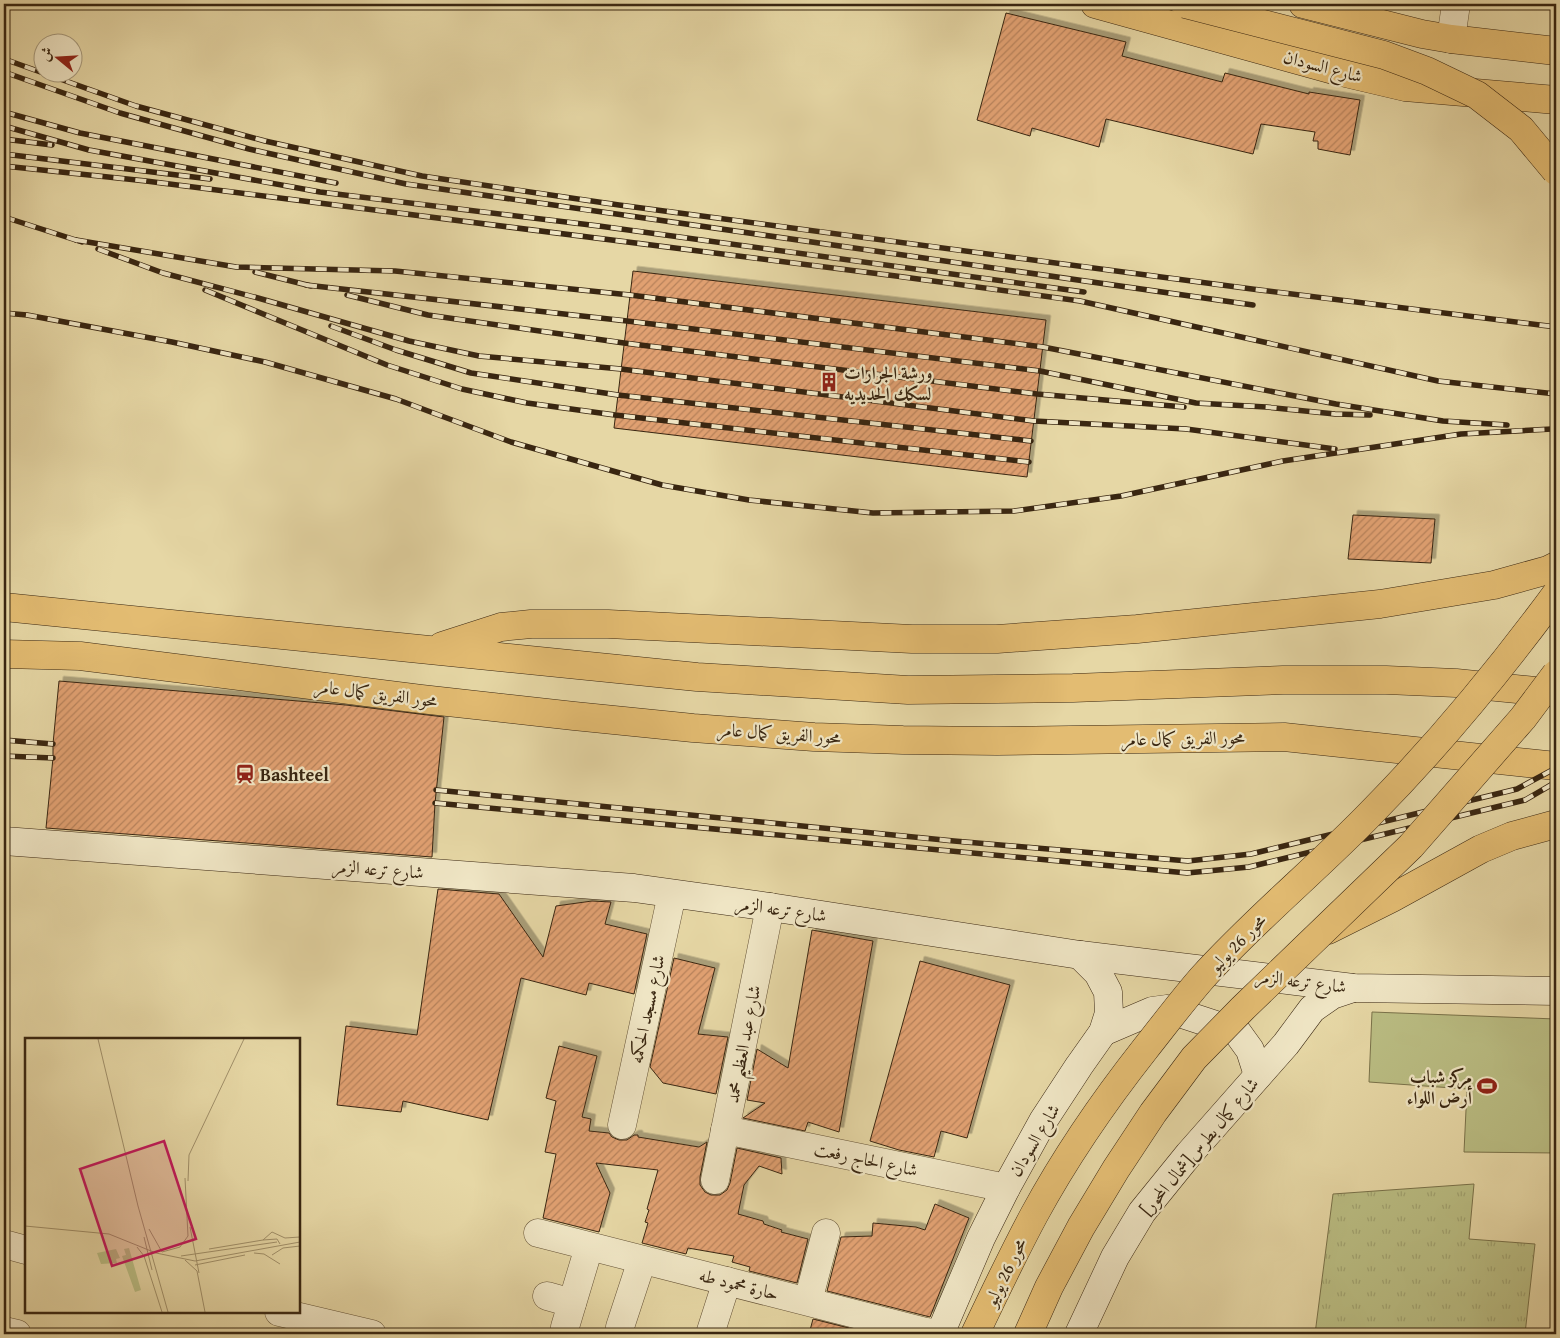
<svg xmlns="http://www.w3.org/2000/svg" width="1560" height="1338" viewBox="0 0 1560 1338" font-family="'Gentium Book Plus',Amiri,serif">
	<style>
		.grass { fill: url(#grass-tufts); stroke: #7a724a }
		.green { fill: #babd83; stroke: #7a724a }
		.building { fill: url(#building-hatch); stroke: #392611; filter: url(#shadow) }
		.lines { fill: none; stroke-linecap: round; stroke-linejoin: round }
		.street-casing { stroke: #645236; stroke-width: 29 }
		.secondary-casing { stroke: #392611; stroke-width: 29 }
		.primary-casing { stroke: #392611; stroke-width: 29 }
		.highway-casing { stroke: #392611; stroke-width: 29 }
		.street { stroke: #efe5c4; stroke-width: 28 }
		.secondary { stroke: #efe5c4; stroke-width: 28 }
		.primary { stroke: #e3bc72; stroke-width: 28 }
		.highway { stroke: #e3bc72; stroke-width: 28 }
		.rail-casing { stroke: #392611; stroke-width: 5.5 }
		.rail { stroke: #efe5c4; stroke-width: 4; stroke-dasharray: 11; stroke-linecap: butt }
		.highway-bridge-casing { stroke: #392611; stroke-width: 29; stroke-linecap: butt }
		.highway-bridge { stroke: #e3bc72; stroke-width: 28 }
		.labels { text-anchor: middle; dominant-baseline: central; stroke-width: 4.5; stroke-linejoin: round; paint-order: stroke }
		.street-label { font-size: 18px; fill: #392611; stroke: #efe5c4 }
		.poi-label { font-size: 18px; font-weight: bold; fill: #392611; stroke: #efe5c4; text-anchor: start }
		.inset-road { fill: none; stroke: #a1906a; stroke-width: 1 }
		.view { fill: #c2185b; fill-opacity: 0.15; stroke: #c2185b; stroke-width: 2.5 }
		.inset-edge { fill: none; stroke: #392611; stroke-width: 2.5 }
	</style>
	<defs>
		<pattern id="grass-tufts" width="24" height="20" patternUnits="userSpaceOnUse" patternTransform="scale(1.25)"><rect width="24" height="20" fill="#babd83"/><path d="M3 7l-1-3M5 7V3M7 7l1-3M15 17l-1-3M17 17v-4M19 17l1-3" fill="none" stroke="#a1a270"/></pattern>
		<pattern id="building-hatch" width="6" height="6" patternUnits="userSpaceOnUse" patternTransform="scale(1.25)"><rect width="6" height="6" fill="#e0a071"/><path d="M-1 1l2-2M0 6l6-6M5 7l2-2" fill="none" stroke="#b7825b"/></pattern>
		<filter id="shadow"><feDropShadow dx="4.5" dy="-4.5" stdDeviation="0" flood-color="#0004"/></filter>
	</defs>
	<rect width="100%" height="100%" fill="#e6d7a5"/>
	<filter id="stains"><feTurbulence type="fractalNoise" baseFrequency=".004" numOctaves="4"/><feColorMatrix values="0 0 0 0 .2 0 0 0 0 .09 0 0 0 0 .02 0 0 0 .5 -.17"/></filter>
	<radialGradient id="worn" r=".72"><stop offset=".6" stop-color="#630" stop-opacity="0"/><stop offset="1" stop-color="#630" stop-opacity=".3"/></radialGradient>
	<path class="grass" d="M1474,1184L1469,1239L1535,1244L1525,1334H1315L1333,1194Z"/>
	<path class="green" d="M1372,1012L1556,1019V1153L1464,1152L1467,1089L1369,1082Z"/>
	<g class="building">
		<path d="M1006,13L1126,42L1122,56L1222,82L1225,73L1309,94V92L1360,100L1350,155L1318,149V141H1313L1315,132L1261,124L1253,154L1106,119L1099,147L1032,128L1030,136L977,120Z"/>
		<path d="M633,271L1046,320L1027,477L614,428Z"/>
		<path d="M1353,515L1435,519L1431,563L1348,559Z"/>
		<path d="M59,681L346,705L444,717L435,803L432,857L46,828L53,758V744Z"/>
		<path d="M438,889L499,894L543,957L556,906L592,901L611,902L605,924L647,934L634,994L589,983L586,995L521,978L488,1120L403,1101L401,1112L337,1105L346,1026L417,1035Z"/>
		<path d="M812,930L873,941L839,1132L808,1122L805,1131L743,1118L765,1103L747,1100L757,1049L788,1068Z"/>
		<path d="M674,958L715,968L698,1034L728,1037L716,1094L663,1083L650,1067Z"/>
		<path d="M920,961L1010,985L967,1138L941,1131L934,1157L899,1150L870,1141Z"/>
		<path d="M559,1046L597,1056L582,1117L591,1119L589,1131L609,1133L612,1137L619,1140H627L634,1135H638V1137L699,1147L707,1142L700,1177V1185L705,1192L711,1195H720L727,1190L730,1183L737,1148L781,1158L782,1174L759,1166L744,1185L738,1214L763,1221L764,1224L782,1230L781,1232L808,1239L797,1283L749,1271L750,1267L732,1262L734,1256L688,1248L686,1254L642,1243L648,1223L645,1222L649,1210L647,1209L658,1170L596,1163L610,1193L599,1232L543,1218L556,1154L545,1152L556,1101L546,1098Z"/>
		<path d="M935,1204L969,1218L930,1317L827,1291L841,1237L872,1236L873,1223L916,1227L925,1230Z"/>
		<path d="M813,1319L849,1328L847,1334H809Z"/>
	</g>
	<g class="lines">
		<defs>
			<g id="street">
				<path d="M1451,39L1456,4"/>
				<path d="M622,1125L672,894"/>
				<path d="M725,1130L1006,1188"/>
				<path d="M715,1180L770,907"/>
				<path d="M538,1233L926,1332L941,1334"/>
				<path d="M4,1244L26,1250"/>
				<path d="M547,1296L572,1303"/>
				<path d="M808,1301L826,1233"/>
				<path d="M279,1312L372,1334"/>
				<path d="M565,1327L589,1247"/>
				<path d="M620,1327L642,1260"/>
				<path d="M4,1331L17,1334"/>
				<path d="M710,1334L727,1281"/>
			</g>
			<g id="secondary">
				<path d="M4,841L634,888L770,907L1080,955L1353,988L1556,991"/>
				<path d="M1103,1032L1152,1011L1167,1009L1237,1032L1250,1050L1258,1075"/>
				<path d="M940,1334L981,1238L1006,1188L1043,1121L1079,1066L1103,1032L1109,1013L1108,992L1098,973L1080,955"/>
				<path d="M1079,1334L1115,1257L1142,1212L1189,1154L1286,1044L1312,1009L1332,995L1353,988"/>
			</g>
			<g id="primary">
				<path d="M1095,4L1337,71L1405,87L1556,100"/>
				<path d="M1303,4L1422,34L1451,39L1556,51"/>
			</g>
			<g id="highway">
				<path d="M4,607L697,677L908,690L1073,688L1283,680H1386L1456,683L1556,693"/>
				<path d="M442,646L501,627L531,624H608L912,639H997L1137,629L1380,604L1494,585L1548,570L1556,566"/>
				<path d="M4,654L80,656L421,699L574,716L693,728L814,737L903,740L997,741L1284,737L1556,766"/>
				<path d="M1328,930L1392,898L1481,849L1512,836L1556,824"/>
			</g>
		</defs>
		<use href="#street" class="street-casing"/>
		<use href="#secondary" class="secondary-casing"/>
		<use href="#primary" class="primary-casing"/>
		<use href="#highway" class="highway-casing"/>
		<use href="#street" class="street"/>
		<use href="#secondary" class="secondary"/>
		<use href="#primary" class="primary"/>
		<use href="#highway" class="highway"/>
		<defs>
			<g id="rail">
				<path d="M4,59L136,106L265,141L422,176L619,205L1252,289L1556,327"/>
				<path d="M4,72L120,113L249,149L406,184L1253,305"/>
				<path d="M4,112L80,133L336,183"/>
				<path d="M4,126L89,150L320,192L599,226L1084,292"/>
				<path d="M4,139L52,145"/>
				<path d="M4,154L210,179"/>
				<path d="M4,166L146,181L896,276L1080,301L1438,381L1556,394"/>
				<path d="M4,217L82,242"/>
				<path d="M76,240L236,267L395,271L630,295L1043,347L1336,404L1443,421L1507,425"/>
				<path d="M98,249L163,273L258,298L409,341L479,356L621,369L1034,421L1186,429L1335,449"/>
				<path d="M255,272L311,286"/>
				<path d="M306,285L627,321L1040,371L1196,403L1266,407L1335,414L1370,415"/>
				<path d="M205,290L387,365L462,389L527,403L615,415L1029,462"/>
				<path d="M347,295L428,315L624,343L1037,394L1184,407"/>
				<path d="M4,313L27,315L172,342L265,362L396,399L511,442L662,485L749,500L873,513L1014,511L1121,496L1283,461L1362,449L1461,434L1552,429"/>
				<path d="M331,326L396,350L471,373L618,395L1031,441"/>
				<path d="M4,740L53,744"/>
				<path d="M4,756L53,758"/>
				<path d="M436,790L954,841L1188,861L1251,854L1517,789L1556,768"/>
				<path d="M435,803L1187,873L1249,867L1525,800L1556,782"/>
			</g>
		</defs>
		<use href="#rail" class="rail-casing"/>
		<use href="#rail" class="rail"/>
		<defs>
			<g id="highway-bridge">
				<path d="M1185,4L1384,55L1427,71L1477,95L1521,129L1556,171"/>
				<path d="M975,1334C994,1294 1013,1254 1034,1215C1066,1156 1104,1101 1145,1049C1164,1025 1182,1001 1202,978C1255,919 1317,869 1372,812C1439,744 1500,670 1556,594"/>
				<path d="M1028,1334L1049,1287L1081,1227L1116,1169L1153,1113L1194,1058L1243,1008L1411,846L1523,718L1556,674"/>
			</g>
		</defs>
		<use href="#highway-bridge" class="highway-bridge-casing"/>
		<use href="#highway-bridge" class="highway-bridge"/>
	</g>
	<defs>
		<symbol id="building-bare" viewBox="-9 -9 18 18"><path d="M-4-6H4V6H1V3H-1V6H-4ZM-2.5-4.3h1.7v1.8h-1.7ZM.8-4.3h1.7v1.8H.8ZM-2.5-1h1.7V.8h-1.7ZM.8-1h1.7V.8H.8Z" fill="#8f2418" stroke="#efe5c4" stroke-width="2.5" paint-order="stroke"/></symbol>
		<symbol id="station-bare" viewBox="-9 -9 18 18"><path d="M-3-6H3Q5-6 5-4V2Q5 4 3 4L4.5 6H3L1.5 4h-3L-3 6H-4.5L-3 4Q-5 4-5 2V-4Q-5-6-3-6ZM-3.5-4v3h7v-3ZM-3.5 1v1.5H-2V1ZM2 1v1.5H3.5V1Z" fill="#8f2418" stroke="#efe5c4" stroke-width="2.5" paint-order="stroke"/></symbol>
		<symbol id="stadium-bare" viewBox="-9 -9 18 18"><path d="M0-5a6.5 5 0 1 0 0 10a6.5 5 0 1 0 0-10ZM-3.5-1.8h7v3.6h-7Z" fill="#8f2418" stroke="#efe5c4" stroke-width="2.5" paint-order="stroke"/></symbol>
	</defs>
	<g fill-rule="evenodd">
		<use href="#building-bare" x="815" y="368" width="28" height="28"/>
		<use href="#station-bare" x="231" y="760" width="28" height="28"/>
		<use href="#stadium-bare" x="1473" y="1072" width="28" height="28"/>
	</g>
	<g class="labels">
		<g class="street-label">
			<text transform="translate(1323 66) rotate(15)">شارع السودان</text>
			<text transform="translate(376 693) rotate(7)">محور الفريق كمال عامر</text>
			<text transform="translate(779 733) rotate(4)">محور الفريق كمال عامر</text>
			<text transform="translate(1183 738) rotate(-1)">محور الفريق كمال عامر</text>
			<text transform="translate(378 869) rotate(4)">شارع ترعه الزمر</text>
			<text transform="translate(781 909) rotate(8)">شارع ترعه الزمر</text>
			<text transform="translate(1237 943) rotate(-46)">محور 26 يوليو</text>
			<text transform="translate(1301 981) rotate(7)">شارع ترعه الزمر</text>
			<text transform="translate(647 1009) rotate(-78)">شارع مسجد الحكمه</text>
			<text transform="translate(743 1044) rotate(-79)">شارع عبد العظيم محمد</text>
			<text transform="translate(1034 1140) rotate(-59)">شارع السودان</text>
			<text transform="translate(1199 1146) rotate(-50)">شارع كمال بطرس[شمال المحور]</text>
			<text transform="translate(866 1159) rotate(12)">شارع الحاج رفعت</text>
			<text transform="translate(1005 1272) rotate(-64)">محور 26 يوليو</text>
			<text transform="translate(739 1284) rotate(14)">حارة محمود طه</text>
		</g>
		<g class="poi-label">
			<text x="844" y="372">ورشة الجرارات<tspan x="844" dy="21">لسكك الحديديه</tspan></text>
			<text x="260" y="774">Bashteel</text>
			<text x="1472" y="1076" text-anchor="end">مركز شباب<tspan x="1472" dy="21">أرض اللواء</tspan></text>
		</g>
	</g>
	<g transform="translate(25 1038)">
		<rect width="275" height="275" fill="#e6d7a5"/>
		<path d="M91,211L95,220L91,221L92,225L76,226L72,215Z" fill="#babd83"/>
		<path d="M104,210L116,252L110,254L97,218L101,217L99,211Z" fill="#babd83"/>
		<path class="inset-road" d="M73,1L113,168L143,274M163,143L164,117L219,1M0,188L84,196L131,215L170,223L275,204M165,189L174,235M124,191L137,214M119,199L127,232M238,202L252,201L255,206M112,209L119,218L137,274M184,211L238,202L247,194L260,200L275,199M137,214L155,209L163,198L160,140M229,215L239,216L255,226M247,217L258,210L275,208M156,218L252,204M160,222L172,233L180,274M170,227L220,217"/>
		<path class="view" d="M139,103L171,201L87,228L55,131Z"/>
		<rect width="275" height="275" class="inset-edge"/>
	</g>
	<rect width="1560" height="1338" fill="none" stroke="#e6d7a5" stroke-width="20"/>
	<rect x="5" y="5" width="1550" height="1328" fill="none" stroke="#392611" stroke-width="2.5"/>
	<rect x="10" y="10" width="1540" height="1318" fill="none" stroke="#392611"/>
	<g transform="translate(58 58) rotate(288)"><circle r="24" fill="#efe5c4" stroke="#a6997c"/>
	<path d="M0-4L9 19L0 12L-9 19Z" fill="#8f2418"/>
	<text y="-8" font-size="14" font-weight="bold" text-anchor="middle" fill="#392611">ش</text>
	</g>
	<rect width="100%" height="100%" filter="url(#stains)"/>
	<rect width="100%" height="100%" fill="url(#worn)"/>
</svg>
